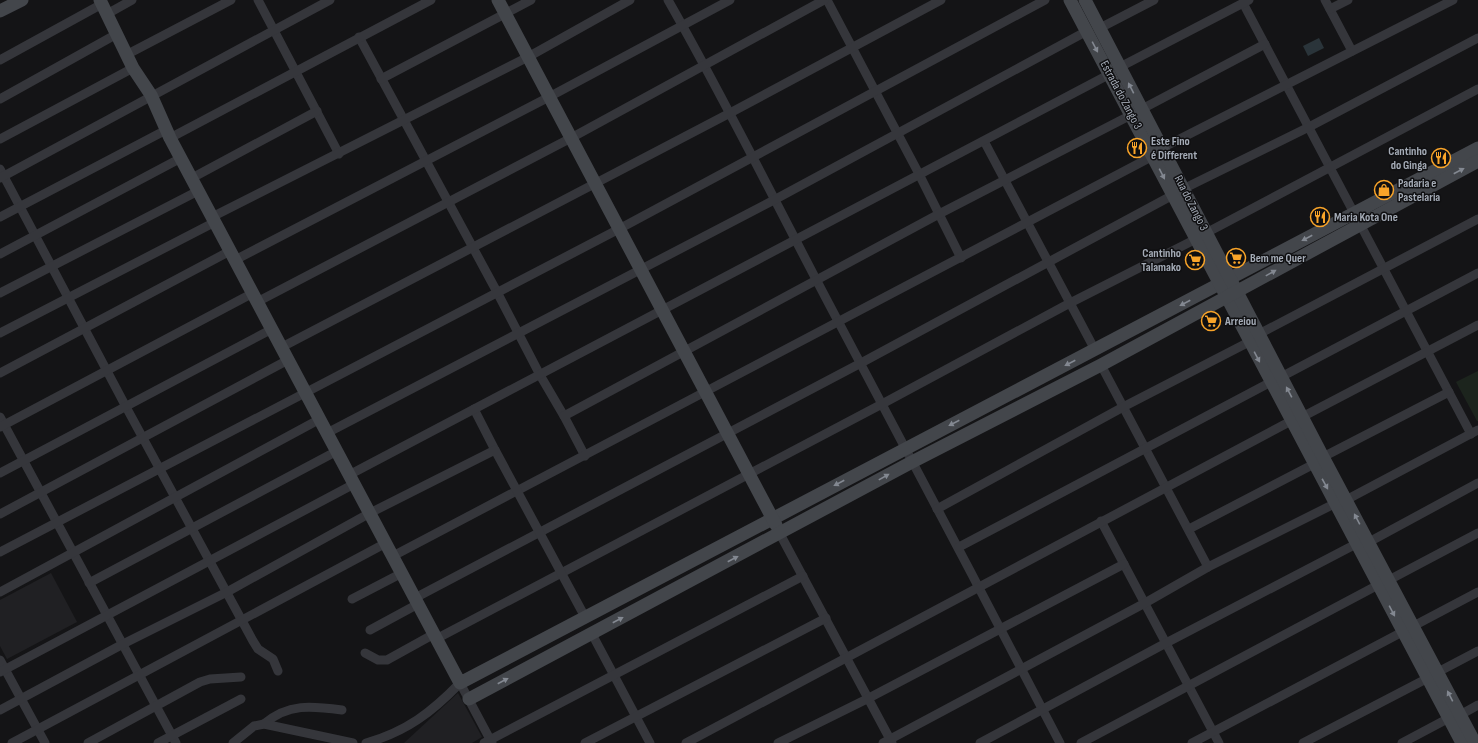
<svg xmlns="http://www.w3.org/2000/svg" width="1478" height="743" viewBox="0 0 1478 743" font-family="'Sofia Sans Condensed',sans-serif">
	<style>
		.built { fill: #202023 }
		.green { fill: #1c241d }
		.water { fill: #2a343a }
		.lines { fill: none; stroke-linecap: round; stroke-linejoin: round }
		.street { stroke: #35363b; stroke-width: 9 }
		.secondary { stroke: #43464b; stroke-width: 13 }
		.oneway { fill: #838891 }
		.labels { text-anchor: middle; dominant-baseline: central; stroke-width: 3; stroke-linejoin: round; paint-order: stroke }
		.street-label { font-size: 12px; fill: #a5acb7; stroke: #0f0f11 }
		.poi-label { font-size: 12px; font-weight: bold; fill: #a5acb7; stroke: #0f0f11; text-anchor: start }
	</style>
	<rect width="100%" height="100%" fill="#141416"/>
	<g class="built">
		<path d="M51,573L77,622L7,659L0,646V600Z"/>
		<path d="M458,693L482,737L472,743H404Z"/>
	</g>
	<path class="green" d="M1478,371V421H1477L1456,382Z"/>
	<path class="water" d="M1319,38L1324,48L1308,56L1303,46Z"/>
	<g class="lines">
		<g class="street">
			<path d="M258,0L339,154"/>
			<path d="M668,0C728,105 781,214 838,321C912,461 987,602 1060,743"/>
			<path d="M827,0L919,174L961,258"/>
			<path d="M1325,0L1352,51"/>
			<path d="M1243,3L1354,213"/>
			<path d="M1330,9L1348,0"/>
			<path d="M107,14L132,0"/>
			<path d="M1100,28L1154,0"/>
			<path d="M359,37L497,292L540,375L564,416"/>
			<path d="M126,55L231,0"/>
			<path d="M0,60L102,4"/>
			<path d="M1120,67L1249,0"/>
			<path d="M381,79L531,0"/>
			<path d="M0,99L115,35"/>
			<path d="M1142,109L1265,44"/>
			<path d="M170,138L431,0"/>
			<path d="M0,139L133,68"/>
			<path d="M984,141L1095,350"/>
			<path d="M1162,148L1453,0"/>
			<path d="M0,169L125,405L253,641L258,649L273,659L278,671"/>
			<path d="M0,178L330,0"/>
			<path d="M192,178L317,111"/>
			<path d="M1183,189L1309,127L1478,38"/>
			<path d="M0,217L166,130"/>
			<path d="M212,217L528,57L630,0"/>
			<path d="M1360,224L1471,434"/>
			<path d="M1206,233L1478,89"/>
			<path d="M0,254L181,158"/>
			<path d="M235,260L549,97L730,0"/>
			<path d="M0,293L198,191"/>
			<path d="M257,302L571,138L824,0"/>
			<path d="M0,333L215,222"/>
			<path d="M1259,334L1478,219"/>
			<path d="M282,347L730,113L941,0"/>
			<path d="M1101,365L1208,567"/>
			<path d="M0,373L230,251"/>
			<path d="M1281,377L1478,273"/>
			<path d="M474,409L495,450"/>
			<path d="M0,417L176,743"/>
			<path d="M1302,417L1478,325"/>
			<path d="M0,427L253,293"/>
			<path d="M327,433L774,200L1087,31"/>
			<path d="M585,456L564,416L939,214L1131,115"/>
			<path d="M1323,457L1449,392"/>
			<path d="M0,473L272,329"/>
			<path d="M349,475L1110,74"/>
			<path d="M1346,500L1478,430"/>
			<path d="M937,509L1125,406L1249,342"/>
			<path d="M0,514L288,360"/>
			<path d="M1101,521L1219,743"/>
			<path d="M1189,529L1314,464"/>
			<path d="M780,534L892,743"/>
			<path d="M1369,542L1478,483"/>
			<path d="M959,547L1271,382"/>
			<path d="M0,552L619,229L1045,0"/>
			<path d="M393,556L1153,156"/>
			<path d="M1389,580L1478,533"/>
			<path d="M89,583L337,451"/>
			<path d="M0,592L320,419"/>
			<path d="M415,598L861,363L1173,195"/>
			<path d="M352,599L402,573"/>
			<path d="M370,630L418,604"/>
			<path d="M592,634L650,743"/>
			<path d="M436,639L882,404L1070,303L1196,239"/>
			<path d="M365,653L378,660H387L434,634"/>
			<path d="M0,660L45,743"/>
			<path d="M0,672L354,484"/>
			<path d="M1438,672L1478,651"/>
			<path d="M0,710L123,644L227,592L370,513L495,450L585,617"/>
			<path d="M1460,715L1478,705"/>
			<path d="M264,724C288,703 312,706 342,710"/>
			<path d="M12,743L386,543"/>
			<path d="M88,743L200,682L210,679L241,677"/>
			<path d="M158,743L241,699"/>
			<path d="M233,743L254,726L264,724L353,743"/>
			<path d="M366,743C406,732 432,712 460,683L492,743"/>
			<path d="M484,743L803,576"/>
			<path d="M585,743L826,618"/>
			<path d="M686,743L1291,421"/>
			<path d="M778,743L867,699L1124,564"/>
			<path d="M883,743L1145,603L1208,567L1336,503"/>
			<path d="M980,743L1166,643L1356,544"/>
			<path d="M1081,743L1378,585"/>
			<path d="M1192,743L1478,592"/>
			<path d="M1303,743L1428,678"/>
			<path d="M1402,743L1449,718"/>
		</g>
		<g class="secondary">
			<path d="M100,0L133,68L151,95L170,138L460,683L1478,148"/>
			<path d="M498,0L776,525"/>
			<path d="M1070,0L1462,743"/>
			<path d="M1085,0L1323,457L1475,743"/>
			<path d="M0,11L22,0"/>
			<path d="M469,699L912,462L1101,365L1478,161"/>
		</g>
	</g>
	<defs><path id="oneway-solid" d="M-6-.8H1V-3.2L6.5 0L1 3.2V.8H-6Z"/></defs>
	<g class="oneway">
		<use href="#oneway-solid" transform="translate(1095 47) rotate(62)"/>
		<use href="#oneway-solid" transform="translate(1131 88) rotate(-117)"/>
		<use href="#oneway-solid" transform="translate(1459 171) rotate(-28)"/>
		<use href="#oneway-solid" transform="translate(1162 174) rotate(63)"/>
		<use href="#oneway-solid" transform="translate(1307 238) rotate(152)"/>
		<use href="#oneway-solid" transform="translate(1271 273) rotate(-29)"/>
		<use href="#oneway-solid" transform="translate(1185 303) rotate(152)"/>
		<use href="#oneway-solid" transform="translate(1257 357) rotate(62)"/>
		<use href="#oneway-solid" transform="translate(1070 363) rotate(153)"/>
		<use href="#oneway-solid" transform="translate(1289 392) rotate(-118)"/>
		<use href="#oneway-solid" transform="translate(954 423) rotate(153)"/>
		<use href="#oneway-solid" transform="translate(884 477) rotate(-29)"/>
		<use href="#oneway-solid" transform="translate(839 483) rotate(152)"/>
		<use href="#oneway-solid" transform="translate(1325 484) rotate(61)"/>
		<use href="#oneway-solid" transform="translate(1357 519) rotate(-118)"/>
		<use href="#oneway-solid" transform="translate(733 559) rotate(-28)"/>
		<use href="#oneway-solid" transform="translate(1392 611) rotate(62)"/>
		<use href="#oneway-solid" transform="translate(618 620) rotate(-28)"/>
		<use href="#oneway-solid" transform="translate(503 681) rotate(-28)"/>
		<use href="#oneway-solid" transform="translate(1450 696) rotate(-117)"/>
	</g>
	<defs>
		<symbol id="restaurant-ring" viewBox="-11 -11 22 22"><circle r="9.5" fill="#0f0f11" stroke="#f9a429" stroke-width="1.5"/><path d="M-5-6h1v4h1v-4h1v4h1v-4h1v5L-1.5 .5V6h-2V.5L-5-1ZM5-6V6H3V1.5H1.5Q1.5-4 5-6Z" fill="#f9a429"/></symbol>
		<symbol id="shop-ring" viewBox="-11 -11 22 22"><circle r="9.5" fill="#0f0f11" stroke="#f9a429" stroke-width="1.5"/><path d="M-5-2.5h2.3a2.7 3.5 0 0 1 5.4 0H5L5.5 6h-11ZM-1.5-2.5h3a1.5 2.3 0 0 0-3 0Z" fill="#f9a429"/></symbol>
		<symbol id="supermarket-ring" viewBox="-11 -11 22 22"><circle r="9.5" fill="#0f0f11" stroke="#f9a429" stroke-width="1.5"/><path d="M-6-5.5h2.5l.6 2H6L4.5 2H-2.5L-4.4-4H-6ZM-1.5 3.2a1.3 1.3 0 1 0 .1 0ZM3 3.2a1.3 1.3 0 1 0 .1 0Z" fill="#f9a429"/></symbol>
	</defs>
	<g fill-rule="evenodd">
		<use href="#restaurant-ring" x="1126" y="137" width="22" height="22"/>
		<use href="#restaurant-ring" x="1430" y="147" width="22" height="22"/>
		<use href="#shop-ring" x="1373" y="179" width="22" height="22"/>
		<use href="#restaurant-ring" x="1309" y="206" width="22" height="22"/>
		<use href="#supermarket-ring" x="1225" y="247" width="22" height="22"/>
		<use href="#supermarket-ring" x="1184" y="249" width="22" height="22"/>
		<use href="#supermarket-ring" x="1200" y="310" width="22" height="22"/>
	</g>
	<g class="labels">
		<g class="street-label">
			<text transform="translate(1121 95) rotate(62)">Estrada do Zango 3</text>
			<text transform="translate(1191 203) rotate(63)">Rua do Zango 3</text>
		</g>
		<g class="poi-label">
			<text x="1151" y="141">Este Fino<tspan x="1151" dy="14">é Different</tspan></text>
			<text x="1427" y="151" text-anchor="end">Cantinho<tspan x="1427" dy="14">do Ginga</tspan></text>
			<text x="1398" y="183">Padaria e<tspan x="1398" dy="14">Pastelaria</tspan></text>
			<text x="1334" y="217">Maria Kota One</text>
			<text x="1181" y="253" text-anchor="end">Cantinho<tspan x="1181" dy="14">Talamako</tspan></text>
			<text x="1250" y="258">Bem me Quer</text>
			<text x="1225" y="321">Arreiou</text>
		</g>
	</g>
</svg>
